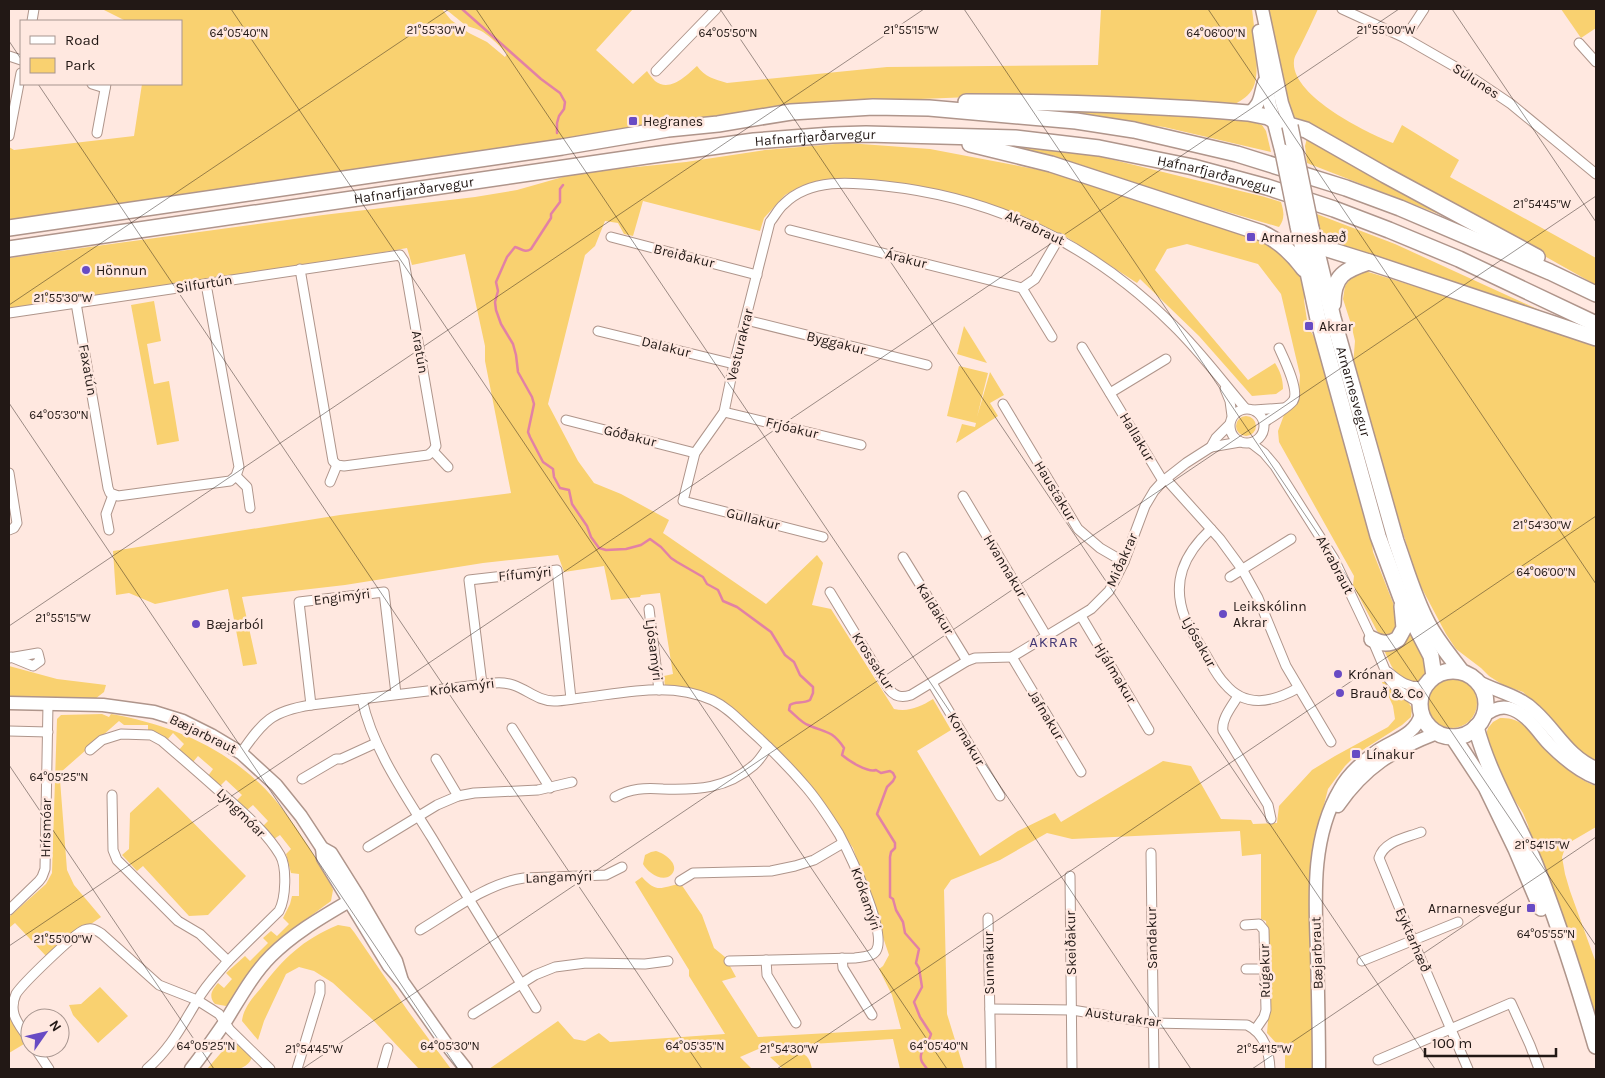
<svg xmlns="http://www.w3.org/2000/svg" width="1605" height="1078" viewBox="0 0 1605 1078" font-family="Karla,sans-serif">
	<style>
		.green { fill: #f9d170 }
		.lines { fill: none; stroke-linecap: round; stroke-linejoin: round }
		.stream { stroke: #e281a5; stroke-width: 2.5 }
		.street-casing { stroke: #af958b; stroke-width: 11 }
		.secondary-casing { stroke: #af958b; stroke-width: 15 }
		.primary-casing { stroke: #af958b; stroke-width: 18 }
		.street { stroke: #fff; stroke-width: 9 }
		.secondary { stroke: #fff; stroke-width: 12 }
		.primary { stroke: #fff; stroke-width: 15 }
		.primary-bridge-casing { stroke: #af958b; stroke-width: 18; stroke-linecap: butt }
		.primary-bridge { stroke: #fff; stroke-width: 15 }
		.ticks { fill: none; stroke: #221815; stroke-width: 1; stroke-opacity: 0.45 }
		.poi-dot { fill: #684bc4; stroke: #ffe8e0; stroke-width: 2 }
		.labels { text-anchor: middle; dominant-baseline: central; stroke-width: 5; stroke-linejoin: round; paint-order: stroke }
		.street-label { font-size: 14px; fill: #221815; stroke: #ffe8e0 }
		.poi-label { font-size: 14px; fill: #221815; stroke: #ffe8e0; text-anchor: start }
		.neighbourhood-label { font-size: 15px; letter-spacing: 1px; fill: #443976; stroke: #ffe8e0 }
		.ticks-label { font-size: 12px; text-anchor: middle; fill: #221815; stroke: #ffe8e0; stroke-width: 5; stroke-linejoin: round; paint-order: stroke }
	</style>
	<rect width="100%" height="100%" fill="#ffe8e0"/>
	<g class="green">
		<path d="M102,9H442L451,20L469,33L487,42L505,57L507,54C499,45 492,38 483,32C477,28 470,28 464,24C457,19 452,13 444,9H633L596,50L633,84L647,71C649,74 652,78 655,81C670,93 687,75 697,66C705,77 714,79 727,83L887,67L1098,65L1101,9H1252C1254,26 1261,74 1253,88C1249,96 1242,100 1235,104L971,97L895,100L9,220V147L14,150L134,136L142,84H181V21H126Z"/>
		<path d="M1267,9H1318C1312,22 1306,35 1300,47C1298,51 1294,57 1294,61C1290,95 1366,133 1393,143L1402,125L1459,160L1450,177L1596,258V285L1443,199L1342,145L1293,116L1290,111Z"/>
		<path d="M1561,9H1596V28L1581,38Z"/>
		<path d="M1033,108L1166,114L1249,121L1262,125L1266,131L1271,152L1164,127L1097,118L1022,112Z"/>
		<path d="M1307,138L1454,220L1307,163L1305,146Z"/>
		<path d="M847,143L930,149L1045,171L1142,197L1262,237L1298,266L1305,286L1304,300L1308,327L1316,340L1321,353L1352,473L1371,537L1373,552L1399,618L1398,634L1382,637L1377,631L1353,585L1354,576L1279,442L1278,431L1284,415L1299,392L1300,375L1281,294L1258,264L1187,244L1167,249L1155,270L1248,380L1275,363C1280,371 1283,379 1283,389L1276,394L1252,396L1199,336L1140,279L1137,283L1068,238L1019,217L970,199L891,182L828,181L801,186L785,195L764,218L760,231L643,201L633,236L624,234L618,223L605,221L595,246L585,255L548,404L578,461L594,483L621,494L669,520L663,533L766,604L817,555L823,563L812,605L831,609L894,709C909,712 920,707 933,699L951,730L917,751L980,856L1018,831L1055,813L1061,822L1163,761L1191,766L1221,819L1251,820L1253,824L1277,823L1279,806L1312,770L1335,756L1388,727L1395,719L1393,706L1382,682H1385L1393,692L1408,702L1412,708L1411,717L1402,725L1358,753L1345,766L1328,789L1316,836L1315,1069H1285V1053L1267,1033L1270,997L1266,921L1261,919V854L1242,856L1240,831L1072,839L1047,833L1000,860L951,880L944,890L947,1014L964,1069H900L893,1039L763,1047L740,1057L752,1069H489L558,1021L574,1039L585,1041L599,1033L610,1042L725,1034L689,976V970L635,882L642,877C658,895 662,886 681,884L702,915L714,948L725,957L736,977L722,981L758,1037L901,1029L892,995L879,969L883,966L889,955L853,848L807,781L740,714L709,693L665,687L664,676L673,674L660,593L641,595L640,597L611,600L604,566L564,572L558,555L483,563L345,585L242,597L257,664L243,666L228,589L155,604L129,593L116,595L113,551L340,515L511,493L485,361V346L465,254L412,265L407,248L319,264L9,311V258L323,215L475,197L517,190L577,173L686,162L765,150Z"/>
		<path d="M996,144L1069,149L1265,197L1281,202C1284,212 1285,219 1279,227Z"/>
		<path d="M1314,213L1395,244L1561,320L1321,239Z"/>
		<path d="M1365,271L1545,326L1596,347V763L1576,752L1537,706L1523,692L1503,685L1489,676L1481,668L1456,649L1446,634L1418,581L1360,395L1353,366L1355,341L1351,324L1343,299L1345,286L1350,279Z"/>
		<path d="M154,301L161,341L147,344L154,384L169,381L179,441L157,445L131,305Z"/>
		<path d="M964,326L987,363L957,354Z"/>
		<path d="M959,366L988,373L977,417L990,372L1004,395L990,403L998,416L956,443L962,424L975,427L976,423L947,416Z"/>
		<circle cx="1246" cy="426" r="10"/>
		<path d="M1409,633L1412,634C1418,644 1433,667 1423,678C1422,680 1419,681 1417,683C1393,676 1393,669 1383,648Z"/>
		<path d="M9,666L57,679L106,685L104,692L95,699H9Z"/>
		<circle cx="1452" cy="703" r="25"/>
		<path d="M102,714L109,717L111,714C174,725 234,751 276,801C295,824 311,851 328,877L333,890L331,901L293,929L272,948L230,1003L226,1006L215,1004C208,996 212,990 218,983L224,988L232,979L226,973L245,956L250,961L268,943L263,938L271,931L277,936L289,924L283,918L290,904L292,896H299V874L291,873L286,854L291,849L280,835L274,839L263,826L268,821L253,805L247,810L236,801L242,795L226,780L220,786L208,776L213,769L198,756L193,762L179,750L184,744L173,733L168,739L158,733L148,731V725H124L119,721L61,772L60,780L67,870L74,885L101,917L91,924L79,927L46,956L15,923L9,928V917L46,884L52,873L57,719L61,715Z"/>
		<path d="M1500,718C1529,716 1544,748 1563,765C1573,774 1584,782 1596,786V827L1572,841L1565,848L1562,857L1565,874L1570,891L1596,963V1034L1535,853L1528,825L1523,813L1510,793L1488,747L1485,738L1488,728L1493,722Z"/>
		<path d="M158,787L246,876L208,915L189,916L143,866L137,871L122,855L129,849L130,813Z"/>
		<path d="M656,851C664,853 680,864 672,874C663,884 647,872 643,864L645,855L651,852Z"/>
		<path d="M338,925L350,927L354,932L408,1011L451,1069H419L374,1021L333,983L314,971L299,967L286,974L264,1021L258,1040L242,1021C243,1009 253,997 261,988C284,958 302,940 338,925Z"/>
		<path d="M100,987L128,1016L98,1043L73,1015L69,1005L81,1004Z"/>
		<path d="M9,1013L24,1044L9,1053Z"/>
		<path d="M232,1044L241,1046L252,1057C246,1075 222,1069 207,1069L226,1047Z"/>
		<path d="M799,1052C808,1055 810,1060 812,1069H783L770,1057Z"/>
	</g>
	<g class="lines">
		<g class="stream">
			<path d="M462,9L541,79L560,93L565,102L564,109L559,116L557,123V133"/>
			<path d="M563,185L560,189V202L551,214V218L531,249C525,253 522,249 515,247L507,257L496,282L498,291L495,302L496,310L501,324L513,344L516,355L518,372L532,397L534,404L528,432L530,437L543,462L553,469L554,477L560,488L569,490L572,504L587,526L591,537L599,548L606,550L626,549L641,545L650,539L661,547L671,558L677,562L703,577L707,584L718,590L723,601L737,607L771,632L785,655L794,662L800,675L813,687V693L810,700C803,704 795,701 790,705L789,710C794,714 802,723 808,725C826,733 832,730 844,748L842,755C849,761 868,773 876,770L881,773L890,771L893,773L895,777L893,781L887,787L877,814L895,843V848L891,852L890,857V897L893,899L896,910L903,922L905,933L919,949L916,963L919,968L922,987L914,1002L920,1017L931,1034C929,1044 917,1052 922,1062C924,1065 926,1067 927,1069"/>
		</g>
		<defs>
			<g id="street">
				<path d="M1342,9L1405,38L1459,69L1511,104L1596,174"/>
				<path d="M32,21L34,9"/>
				<path d="M1405,38L1424,9"/>
				<path d="M1579,43L1596,62"/>
				<path d="M9,56L21,60"/>
				<path d="M656,71L716,9"/>
				<path d="M92,84L105,88"/>
				<path d="M97,133L106,84"/>
				<path d="M9,136L21,73"/>
				<path d="M790,230L1022,288L1035,279L1059,238"/>
				<path d="M611,237L757,275"/>
				<path d="M1022,288L1052,337"/>
				<path d="M76,303L108,488L110,493L118,496L230,481L236,476L239,467L206,284"/>
				<path d="M9,313C139,294 269,274 400,255L404,261L436,446L433,451L428,455L344,466L337,465L333,461L300,269"/>
				<path d="M746,320L927,365"/>
				<path d="M598,331L734,364"/>
				<path d="M1082,347L1163,481"/>
				<path d="M1225,389L1230,401L1232,416"/>
				<path d="M1110,393L1166,359"/>
				<path d="M1003,404L1078,529L1100,548L1124,562"/>
				<circle cx="1247" cy="426" r="17"/>
				<path d="M1254,410L1283,408"/>
				<path d="M724,412L861,445"/>
				<path d="M566,420L695,453"/>
				<path d="M1264,422C1271,418 1288,407 1293,401C1300,391 1284,359 1279,348"/>
				<path d="M1251,443L1264,453L1275,466L1334,559L1372,639L1389,679L1398,690L1416,701L1419,705"/>
				<path d="M1211,447L1240,442"/>
				<path d="M433,451L448,467"/>
				<path d="M9,473L17,523L14,528L9,530"/>
				<path d="M236,476L247,487L250,508"/>
				<path d="M1166,479L1220,539L1242,569L1258,598L1286,666L1331,742"/>
				<path d="M330,482L337,465"/>
				<path d="M963,496L1047,637"/>
				<path d="M1211,529C1184,554 1171,582 1185,618C1190,630 1198,641 1204,652C1211,663 1216,675 1225,684C1246,709 1273,702 1298,688"/>
				<path d="M109,530L106,514L113,495"/>
				<path d="M823,537L683,501L695,453L724,412L734,364L770,222C775,216 778,209 784,204C810,178 851,182 885,186C998,198 1092,245 1173,325C1199,350 1221,380 1245,408"/>
				<path d="M903,557L967,661"/>
				<path d="M1230,577L1291,539"/>
				<path d="M830,592L889,689C895,697 902,698 911,695L967,661L975,658L1012,657L1091,609L1109,591L1114,582L1124,562L1145,506L1154,491L1163,481L1186,463L1211,447L1216,438L1229,425"/>
				<path d="M649,609L659,690"/>
				<path d="M1081,616L1149,730"/>
				<path d="M1012,657L1081,772"/>
				<path d="M9,658L38,653L40,661L33,666L11,657"/>
				<path d="M1388,672C1399,681 1409,689 1424,686"/>
				<path d="M932,683L1000,796"/>
				<path d="M482,684L469,580L557,570L571,699"/>
				<path d="M1238,696C1232,706 1221,719 1223,731L1268,805L1271,819"/>
				<path d="M362,699C372,748 406,796 432,838C466,895 501,951 536,1008"/>
				<path d="M311,705L299,602L384,592L396,694"/>
				<path d="M512,728L550,788"/>
				<path d="M9,731L48,732"/>
				<path d="M90,750L102,740L121,734L151,735L162,741C184,760 206,779 228,799C246,815 267,833 280,855C287,867 286,898 279,911L228,961L200,934L178,921L117,860L113,850L112,795"/>
				<path d="M241,753C263,721 272,711 311,705L494,683C521,680 532,701 554,701C563,701 572,699 581,698C624,693 671,681 712,700C727,707 738,719 750,730C770,748 789,767 806,787C818,801 829,818 839,834C849,853 888,933 876,951C872,957 861,957 855,958L729,961"/>
				<path d="M436,759L458,796"/>
				<path d="M302,779L336,759H341L376,743"/>
				<path d="M615,797C631,788 645,788 663,789C698,790 726,789 754,765C759,761 764,753 768,747"/>
				<path d="M1421,832C1406,838 1384,841 1379,858L1413,941L1468,1069"/>
				<path d="M368,847L437,805L458,796L474,793L538,790L572,782"/>
				<path d="M1151,853L1154,1069"/>
				<path d="M1070,876L1072,1069"/>
				<path d="M680,881L693,873L771,871L795,866L814,860L843,843"/>
				<path d="M9,910L39,881L42,877L45,869L48,704"/>
				<path d="M988,918L991,1069"/>
				<path d="M1245,925L1259,924L1264,930L1266,1010L1264,1017L1255,1030"/>
				<path d="M420,930C452,911 487,883 524,878L606,875L622,867"/>
				<path d="M842,958L843,968L872,1015"/>
				<path d="M766,960L767,975L796,1023"/>
				<path d="M1362,961L1458,922"/>
				<path d="M1246,969H1265"/>
				<path d="M990,1009L1072,1010L1153,1023L1247,1025C1265,1034 1269,1051 1270,1069"/>
				<path d="M473,1014L535,975L555,967L586,963L645,964L668,961"/>
				<path d="M30,1041C20,1025 7,1014 16,994C23,983 74,934 84,930C92,927 96,930 102,934L159,985L197,1000L219,1014L230,1030L270,1069"/>
				<path d="M35,1048L49,1069"/>
				<path d="M1378,1060L1511,1003L1530,1045L1539,1069"/>
				<path d="M147,1069C171,1048 181,1027 197,1001C205,986 217,974 228,961"/>
				<path d="M297,1069L320,993V985"/>
				<path d="M382,1069L388,1048"/>
			</g>
			<g id="secondary">
				<path d="M1262,9L1282,103L1290,126"/>
				<path d="M1259,31L1270,105L1275,121"/>
				<path d="M1248,113C1261,106 1260,94 1264,82"/>
				<path d="M1477,681C1497,692 1519,695 1535,711C1557,731 1568,756 1596,768"/>
				<path d="M9,703L103,705L154,712L183,721L211,735L241,753L276,785L301,816L322,848L331,853L358,896L396,961L402,981"/>
				<path d="M1483,717C1490,711 1498,706 1508,708C1526,712 1537,731 1549,744C1563,758 1578,771 1596,778"/>
				<path d="M1338,806C1365,767 1393,750 1437,733"/>
				<path d="M322,848L323,858L389,966L402,981L447,1045L466,1069"/>
				<path d="M191,1069C203,1054 214,1038 225,1022C239,1000 252,975 271,956C296,931 326,915 356,897"/>
				<path d="M1319,1069C1319,1030 1318,991 1317,952C1315,897 1311,838 1340,789C1348,774 1363,761 1377,751C1393,740 1416,735 1421,714"/>
			</g>
			<g id="primary">
				<path d="M966,102C1060,102 1154,105 1248,113L1268,117L1275,121L1306,130L1385,175L1537,257"/>
				<path d="M1275,121L1283,152"/>
				<path d="M970,144L1051,164L1262,233C1280,241 1292,253 1304,269"/>
				<path d="M1298,226L1318,319L1378,536L1401,598L1431,656L1434,676"/>
				<path d="M9,228L562,147L668,129L718,124L791,112L873,107L929,108L1076,121L1134,130L1237,154L1346,188L1400,208L1550,272L1596,294"/>
				<path id="s1" d="M1311,228L1333,318L1396,541C1406,569 1414,598 1428,624C1437,641 1450,656 1461,671"/>
				<path d="M1308,243L1369,262L1596,338"/>
				<path id="s2" d="M9,249L646,156L754,141L832,135L866,134L1015,138L1099,148L1193,167L1267,187L1334,209L1389,230L1459,259L1596,324"/>
				<path d="M1333,304C1333,275 1345,270 1369,262"/>
				<path d="M1372,639C1381,644 1389,645 1398,639L1404,628L1402,606"/>
				<circle cx="1453" cy="704" r="33"/>
				<path d="M1476,727C1489,776 1516,818 1535,864C1559,924 1578,984 1596,1046"/>
				<path d="M1453,737L1486,787L1516,849L1541,908"/>
			</g>
		</defs>
		<use href="#street" class="street-casing"/>
		<use href="#secondary" class="secondary-casing"/>
		<use href="#primary" class="primary-casing"/>
		<use href="#street" class="street"/>
		<use href="#secondary" class="secondary"/>
		<use href="#primary" class="primary"/>
		<defs>
			<g id="primary-bridge">
				<path d="M1290,126L1311,228"/>
				<path d="M1283,152L1298,226"/>
			</g>
		</defs>
		<use href="#primary-bridge" class="primary-bridge-casing"/>
		<use href="#primary-bridge" class="primary-bridge"/>
	</g>
	<path class="ticks" d="M231,9L947,1069M476,9L1191,1069M720,9L1435,1069M964,9L1596,946M1208,9L1596,584M1452,9L1596,222M9,41L21,59M38,84L702,1069M9,305L449,9M9,403L458,1069M9,626L924,9M9,765L214,1069M9,946L1399,9M302,1069L1596,196M777,1069L1596,516M1252,1069L1596,837"/>
	<g class="poi-dot">
		<rect x="628" y="116" width="10" height="10" rx="2.5"/>
		<rect x="1246" y="232" width="10" height="10" rx="2.5"/>
		<circle cx="86" cy="270" r="5"/>
		<rect x="1304" y="321" width="10" height="10" rx="2.5"/>
		<circle cx="1223" cy="614" r="5"/>
		<circle cx="196" cy="624" r="5"/>
		<circle cx="1338" cy="674" r="5"/>
		<circle cx="1340" cy="693" r="5"/>
		<rect x="1351" y="749" width="10" height="10" rx="2.5"/>
		<rect x="1526" y="903" width="10" height="10" rx="2.5"/>
	</g>
	<g class="labels">
		<g class="street-label">
			<text transform="translate(1476 81) rotate(33)">Súlunes</text>
			<text stroke="none"><textPath href="#s2" startOffset="814">Hafnarfjarðarvegur</textPath></text>
			<text stroke="none"><textPath href="#s2" startOffset="1219">Hafnarfjarðarvegur</textPath></text>
			<text stroke="none"><textPath href="#s2" startOffset="409">Hafnarfjarðarvegur</textPath></text>
			<text transform="translate(1035 228) rotate(25)">Akrabraut</text>
			<text transform="translate(684 256) rotate(14)">Breiðakur</text>
			<text transform="translate(906 259) rotate(14)">Árakur</text>
			<text transform="translate(204 284) rotate(-9)">Silfurtún</text>
			<text transform="translate(836 343) rotate(14)">Byggakur</text>
			<text transform="translate(740 345) rotate(-76)">Vesturakrar</text>
			<text transform="translate(666 347) rotate(14)">Dalakur</text>
			<text transform="translate(420 352) rotate(80)">Aratún</text>
			<text transform="translate(88 370) rotate(80)">Faxatún</text>
			<text stroke="none"><textPath href="#s1" startOffset="169">Arnarnesvegur</textPath></text>
			<text transform="translate(792 428) rotate(14)">Frjóakur</text>
			<text transform="translate(630 436) rotate(14)">Góðakur</text>
			<text transform="translate(1137 437) rotate(59)">Hallakur</text>
			<text transform="translate(1055 491) rotate(59)">Haustakur</text>
			<text transform="translate(753 519) rotate(14)">Gullakur</text>
			<text transform="translate(1122 560) rotate(-66)">Miðakrar</text>
			<text transform="translate(1335 565) rotate(62)">Akrabraut</text>
			<text transform="translate(1005 566) rotate(59)">Hvannakur</text>
			<text transform="translate(525 574) rotate(-5)">Fífumýri</text>
			<text transform="translate(342 597) rotate(-7)">Engimýri</text>
			<text transform="translate(935 609) rotate(58)">Kaldakur</text>
			<text transform="translate(1199 642) rotate(61)">Ljósakur</text>
			<text transform="translate(654 650) rotate(83)">Ljósamýri</text>
			<text transform="translate(873 661) rotate(57)">Krossakur</text>
			<text transform="translate(1115 673) rotate(59)">Hjálmakur</text>
			<text transform="translate(462 687) rotate(-7)">Krókamýri</text>
			<text transform="translate(1046 715) rotate(59)">Jafnakur</text>
			<text transform="translate(203 734) rotate(26)">Bæjarbraut</text>
			<text transform="translate(966 739) rotate(59)">Kornakur</text>
			<text transform="translate(241 813) rotate(45)">Lyngmóar</text>
			<text transform="translate(46 828) rotate(-89)">Hrísmóar</text>
			<text transform="translate(559 877) rotate(-2)">Langamýri</text>
			<text transform="translate(866 899) rotate(71)">Krókamýri</text>
			<text transform="translate(1152 938) rotate(-91)">Sandakur</text>
			<text transform="translate(1413 940) rotate(67)">Eyktarhæð</text>
			<text transform="translate(1071 943) rotate(-91)">Skeiðakur</text>
			<text transform="translate(1317 953) rotate(-92)">Bæjarbraut</text>
			<text transform="translate(989 963) rotate(-91)">Sunnakur</text>
			<text transform="translate(1265 971) rotate(-91)">Rúgakur</text>
			<text transform="translate(1123 1017) rotate(8)">Austurakrar</text>
		</g>
		<g class="poi-label">
			<text x="643" y="121">Hegranes</text>
			<text x="1261" y="237">Arnarneshæð</text>
			<text x="96" y="270">Hönnun</text>
			<text x="1319" y="326">Akrar</text>
			<text x="1233" y="606">Leikskólinn<tspan x="1233" dy="16">Akrar</tspan></text>
			<text x="206" y="624">Bæjarból</text>
			<text x="1348" y="674">Krónan</text>
			<text x="1350" y="693">Brauð &amp; Co</text>
			<text x="1366" y="754">Línakur</text>
			<text x="1521" y="908" text-anchor="end">Arnarnesvegur</text>
		</g>
		<g class="neighbourhood-label">
			<text x="1054" y="642">AKRAR</text>
		</g>
	</g>
	<g class="ticks-label">
		<text x="436" y="34">21°55'30"W</text>
		<text x="911" y="34">21°55'15"W</text>
		<text x="1386" y="34">21°55'00"W</text>
		<text x="728" y="37">64°05'50"N</text>
		<text x="239" y="37">64°05'40"N</text>
		<text x="1216" y="37">64°06'00"N</text>
		<text x="1542" y="208">21°54'45"W</text>
		<text x="63" y="302">21°55'30"W</text>
		<text x="59" y="419">64°05'30"N</text>
		<text x="1542" y="529">21°54'30"W</text>
		<text x="1546" y="576">64°06'00"N</text>
		<text x="63" y="622">21°55'15"W</text>
		<text x="59" y="781">64°05'25"N</text>
		<text x="1542" y="849">21°54'15"W</text>
		<text x="1546" y="938">64°05'55"N</text>
		<text x="63" y="943">21°55'00"W</text>
		<text x="206" y="1050">64°05'25"N</text>
		<text x="450" y="1050">64°05'30"N</text>
		<text x="695" y="1050">64°05'35"N</text>
		<text x="939" y="1050">64°05'40"N</text>
		<text x="314" y="1053">21°54'45"W</text>
		<text x="789" y="1053">21°54'30"W</text>
		<text x="1264" y="1053">21°54'15"W</text>
	</g>
	<rect width="1605" height="1078" fill="none" stroke="#221815" stroke-width="20"/>
	<rect x="20" y="20" width="162" height="65" fill="#ffe8e0" stroke="#a7958f"/>
	<rect x="30" y="36" width="25" height="8" fill="#ffffff" stroke="#a7958f"/>
	<text x="65" y="45" font-size="15" fill="#221815">Road</text>
	<rect x="30" y="58" width="25" height="15" fill="#f9d170" stroke="#a7958f"/>
	<text x="65" y="70" font-size="15" fill="#221815">Park</text>
	<g transform="translate(45 1033) rotate(56)"><circle r="24" fill="#ffe8e0" stroke="#a7958f"/>
	<path d="M0-4L9 19L0 12L-9 19Z" fill="#684bc4"/>
	<text y="-8" font-size="14" font-weight="bold" text-anchor="middle" fill="#221815">N</text>
	</g>
	<path d="M1425 1048v8h131v-8" fill="none" stroke="#221815" stroke-width="2.5"/>
	<text x="1432" y="1048" font-size="15" fill="#221815" stroke="#ffe8e0" stroke-width="4" paint-order="stroke">100 m</text>
</svg>
